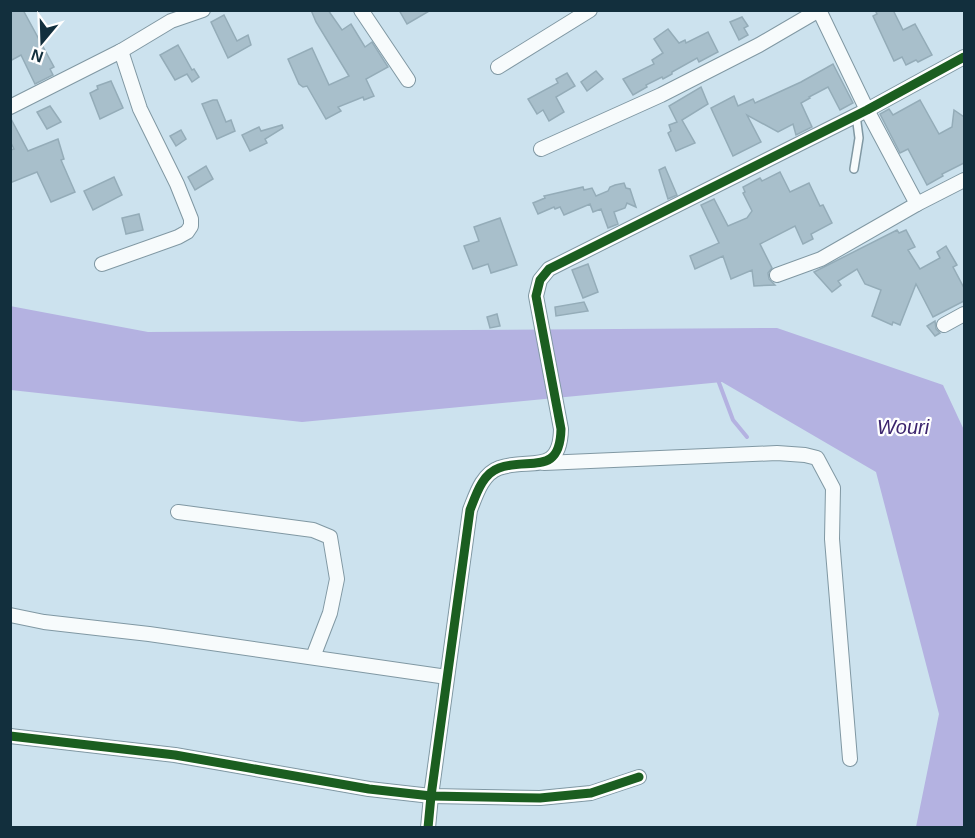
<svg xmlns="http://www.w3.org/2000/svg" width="975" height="838" viewBox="0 0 975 838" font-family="Arial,sans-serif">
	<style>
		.water { fill: #b4b2e1 }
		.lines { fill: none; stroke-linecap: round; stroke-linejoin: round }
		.stream { stroke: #b4b2e1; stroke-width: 4 }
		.building { fill: #a8bfcb; stroke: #94acb8; stroke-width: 1.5 }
		.lane-casing { stroke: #8098a3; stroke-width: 10 }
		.street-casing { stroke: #8098a3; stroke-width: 16 }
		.lane { stroke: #f7fbfc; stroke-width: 7 }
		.street { stroke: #f7fbfc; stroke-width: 14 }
		.cycleway-casing { stroke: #fff; stroke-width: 13 }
		.cycleway { stroke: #1b5e20; stroke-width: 9 }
		.labels { text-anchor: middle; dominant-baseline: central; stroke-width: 4.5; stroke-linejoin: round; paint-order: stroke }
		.water-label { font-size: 20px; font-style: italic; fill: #3c256e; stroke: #fff }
	</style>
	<rect width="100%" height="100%" fill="#cce2ee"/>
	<path class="water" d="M10,306L148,332L777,328L943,385L964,430V827H916L939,714L876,472L722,382L302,422L11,390Z"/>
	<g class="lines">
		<path class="stream" d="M718,380L733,420L747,437"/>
	</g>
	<g class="building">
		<path d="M10,10H23L54,67L50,69L53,75L35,84L21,55L10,61Z"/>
		<path d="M311,10H328L342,30L351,24L365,47L372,42L388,67L366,79L374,96L364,100L363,97L338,107L341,111L326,119L307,86L303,87L299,84L288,59L312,48L329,85L349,76L316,22Z"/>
		<path d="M399,10H431L407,24Z"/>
		<path d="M875,10H893L903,30L915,24L932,55L918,62L916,60L906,65L902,57L894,61L873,16L877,14Z"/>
		<path d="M224,15L237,41L248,35L251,45L228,58L211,22Z"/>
		<path d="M742,17L748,26L744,28L748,35L739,40L730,22Z"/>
		<path d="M668,29L679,43L685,40L686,43L708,32L718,52L699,62L697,58L672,72V74L663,79L662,77L646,85L647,87L633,95L623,79L654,64L652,60L663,53L654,39Z"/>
		<path d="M178,45L192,70L194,69L199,77L192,82L187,74L175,80L160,55Z"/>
		<path d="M833,64L853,103L840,110L828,87L809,97L810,98L801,103L812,127L796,135L793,124L778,132L747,115L761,142L733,156L711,108L734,96L738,106L753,99L755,103L801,82Z"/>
		<path d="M596,71L603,79L587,91L581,82Z"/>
		<path d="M567,73L575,86L556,97L564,112L549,121L543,110L537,114L528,99L558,83L556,79Z"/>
		<path d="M111,81L123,108L100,119L90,93L98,89L97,86Z"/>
		<path d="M701,87L708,104L682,120L695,143L676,151L668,133L671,131L669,125L677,122L669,106Z"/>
		<path d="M213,100H217L226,122L231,120L235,131L217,139L202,104Z"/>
		<path d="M920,100L939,134L952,127L954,110L964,117V163L942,174L943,176L927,185L908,149L900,153L880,114L889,109L893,115Z"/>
		<path d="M50,106L61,122L47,129L37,112Z"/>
		<path d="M10,117L28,151L58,139L64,159L61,160L75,192L51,202L37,172L10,183V150L14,149L10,141Z"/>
		<path d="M282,125L283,128L265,139L267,143L250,151L242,135L259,127L261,131Z"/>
		<path d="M181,130L186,139L176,146L170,136Z"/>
		<path d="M206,166L213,179L195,190L188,177Z"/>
		<path d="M665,167L677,195L668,199L659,170Z"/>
		<path d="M780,172L790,192L809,183L820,206L823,205L832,223L811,234L813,239L803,244L795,226L760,244L772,268L768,273L769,279L775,285L754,286L752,270L731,279L723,256L695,269L690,256L719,243L701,205L714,199L728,226L747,218L752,211L743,193L745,192L743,187L760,178L762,181Z"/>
		<path d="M114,177L122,195L93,210L84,191Z"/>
		<path d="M624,183L626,188L630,189L636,207L627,203L625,208L614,212L618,224L608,228L601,209L593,212L590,204L564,215L560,207L555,209L554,207L538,214L533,203L545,198L544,196L583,187L584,190L592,188L596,196L608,191L610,187L615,185Z"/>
		<path d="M139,214L143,230L126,234L122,218Z"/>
		<path d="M500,218L517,265L491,273L488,264L473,269L464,246L479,241L474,227Z"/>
		<path d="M897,230L899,233L906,230L915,247L908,250L920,269L940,258L937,252L946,246L957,265L953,267L964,288V301L933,317L916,284L900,325L893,322L892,325L872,316L881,290L865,284L857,269L838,281L841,285L832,292L814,272Z"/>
		<path d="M588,264L598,292L583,298L572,270Z"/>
		<path d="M584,302L588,311L556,316L555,307Z"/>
		<path d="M497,314L500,326L490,328L487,317Z"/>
		<path d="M935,321L936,329L940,333L935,336L927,326Z"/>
	</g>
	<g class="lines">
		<defs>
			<path id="lane" d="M854,169L859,138L856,115"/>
			<g id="street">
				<path d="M361,10L408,80"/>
				<path d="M498,67L590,10"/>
				<path d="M10,107L121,51L171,21L203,10"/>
				<path d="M541,149L661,95L759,45L819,10"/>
				<path d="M917,204L964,180"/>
				<path d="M102,264L178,237L187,232L191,226V219L177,184L140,109L121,51"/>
				<path d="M777,275L821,259L917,204L867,110L819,10"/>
				<path d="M944,325L964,314"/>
				<path d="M544,463L777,453L805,455L817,458L833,488L832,539L850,759"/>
				<path d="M178,512L313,530L330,537L337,579L330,613L313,657"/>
				<path d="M10,615L44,622L149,634L447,677"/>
				<path d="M10,736L175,755L369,789L431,796L540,798L591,793L639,777"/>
				<path d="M428,828L431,796L470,510C476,495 482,474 499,468C529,457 560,477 561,429L536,296L540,280L549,269L867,110L964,57"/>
			</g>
		</defs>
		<use href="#lane" class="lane-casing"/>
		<use href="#street" class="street-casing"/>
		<use href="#lane" class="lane"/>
		<use href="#street" class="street"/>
		<defs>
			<g id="cycleway">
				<path d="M10,736L175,755L369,789L431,796L540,798L591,793L639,777"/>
				<path d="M428,828L431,796L470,510C476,495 482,474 499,468C529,457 560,477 561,429L536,296L540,280L549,269L867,110L964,57"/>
			</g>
		</defs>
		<use href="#cycleway" class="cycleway-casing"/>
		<use href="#cycleway" class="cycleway"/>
	</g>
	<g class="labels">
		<g class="water-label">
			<text x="903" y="427">Wouri</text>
		</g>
	</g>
	<rect width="975" height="838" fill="none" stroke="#122f3d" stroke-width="24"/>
	<g transform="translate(42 42) rotate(199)" stroke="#ffffff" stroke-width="4.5" paint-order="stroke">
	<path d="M0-4.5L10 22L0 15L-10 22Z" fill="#122f3d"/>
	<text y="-9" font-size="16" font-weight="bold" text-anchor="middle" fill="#122f3d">N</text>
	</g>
</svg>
